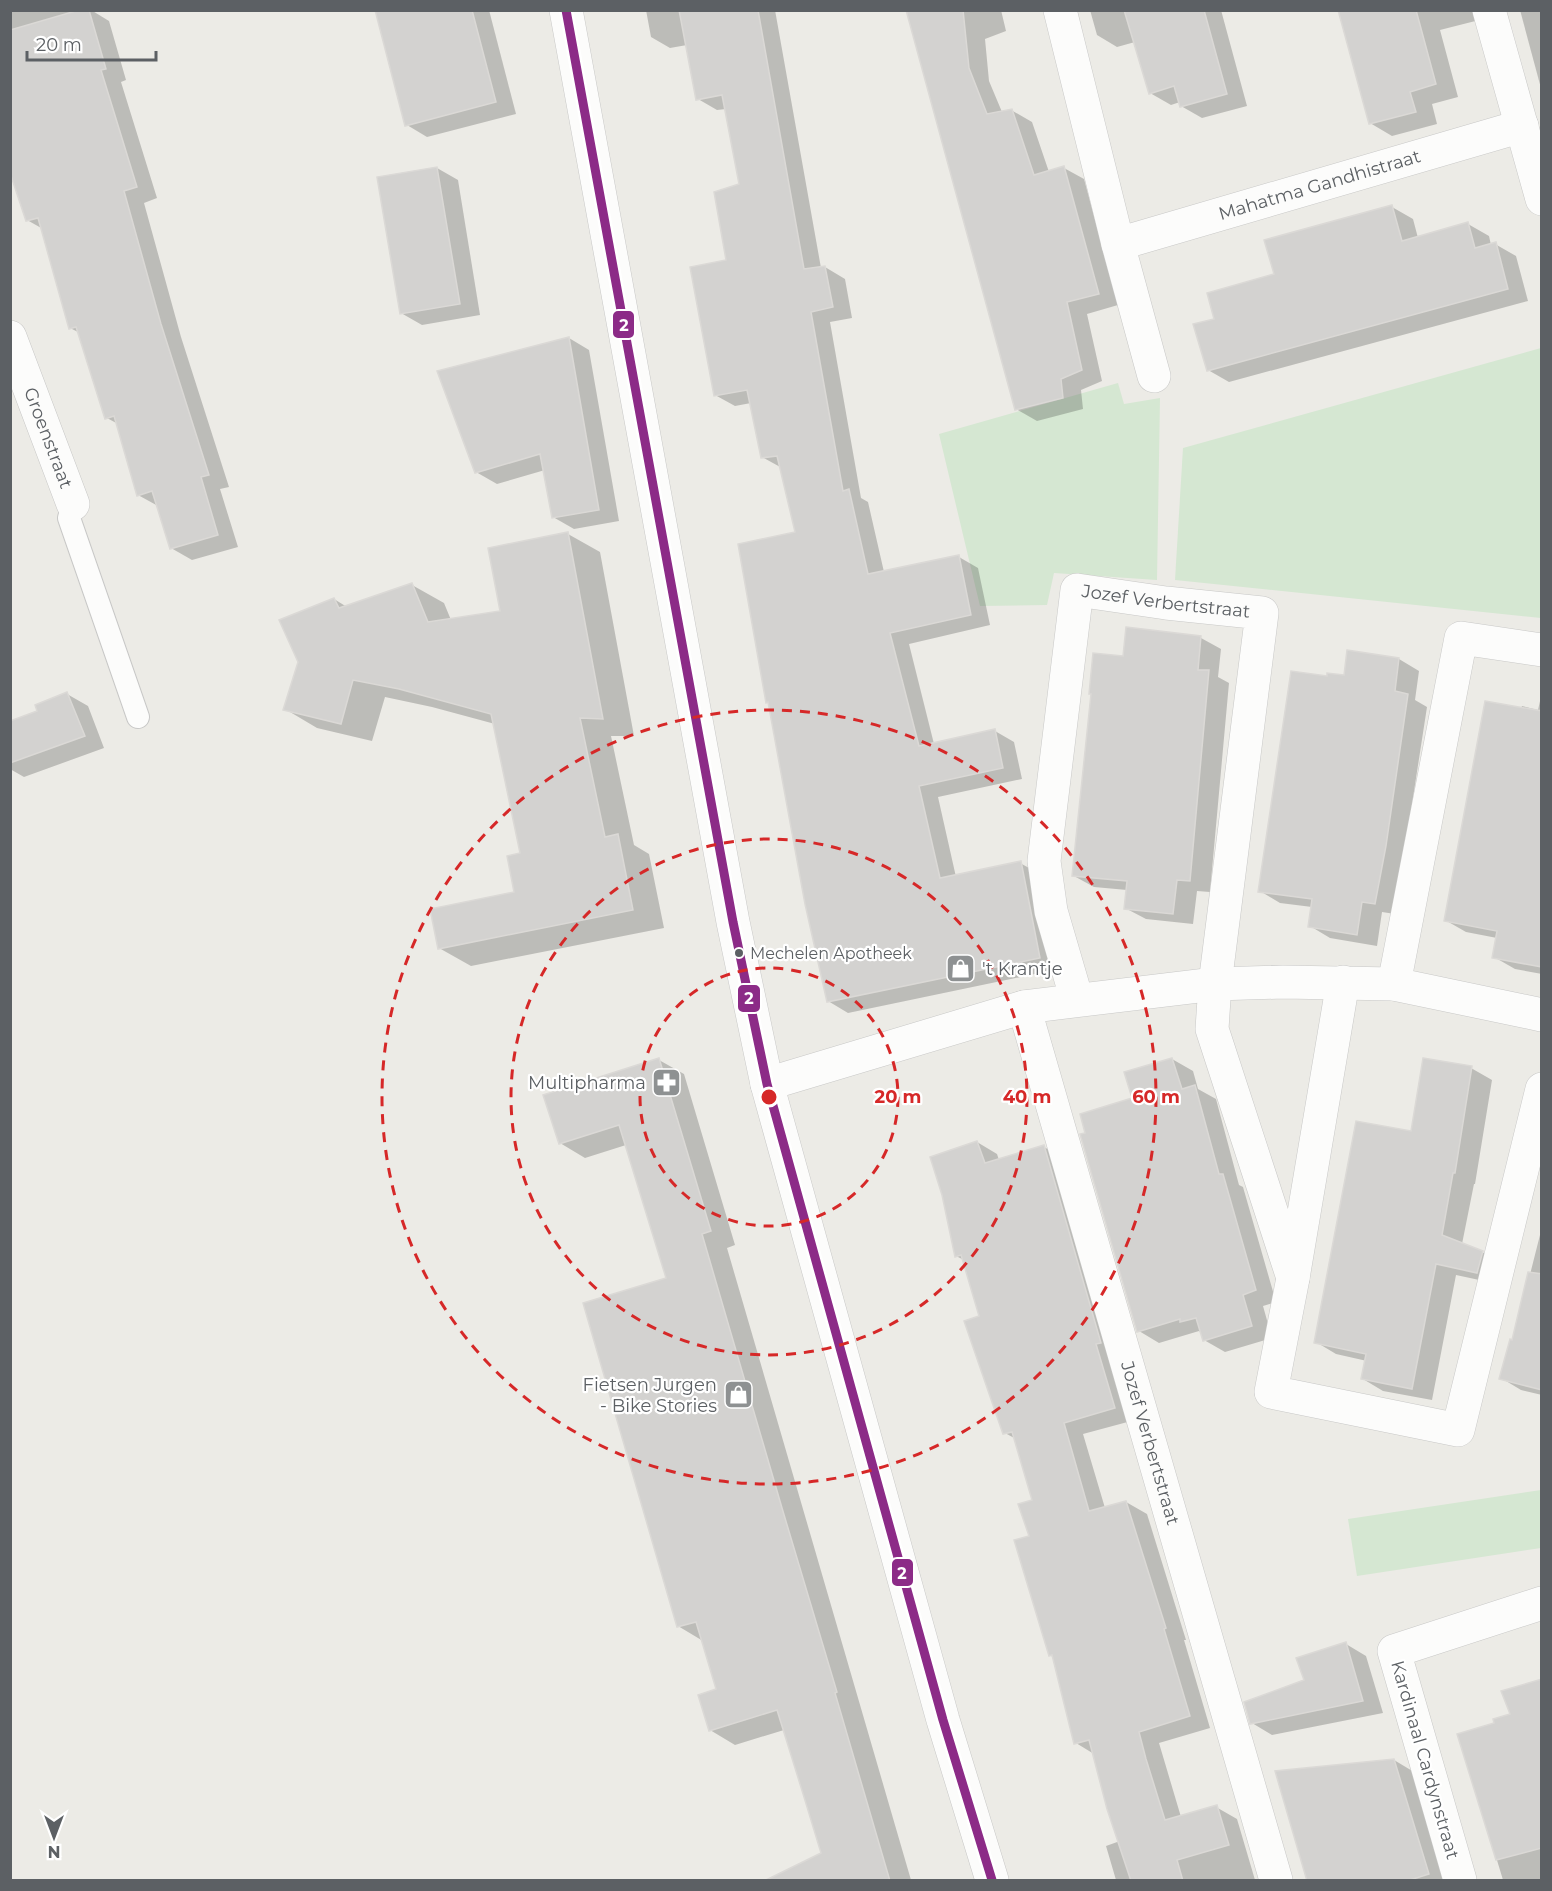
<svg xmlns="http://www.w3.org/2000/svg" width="1552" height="1891" viewBox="0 0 1552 1891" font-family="Montserrat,sans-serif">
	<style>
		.green { fill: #d5e7d2 }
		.shadow { fill: #0003 }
		.building { fill: #d3d2d0; stroke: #dbd9d6; stroke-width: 1.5 }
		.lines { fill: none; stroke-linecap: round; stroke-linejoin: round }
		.service-casing { stroke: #c8c8c7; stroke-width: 24 }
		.minor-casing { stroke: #c8c8c7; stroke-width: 34 }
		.tertiary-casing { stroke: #c8c8c7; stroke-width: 34 }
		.service { stroke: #fcfcfb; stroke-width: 22 }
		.minor { stroke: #fcfcfb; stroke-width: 33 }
		.tertiary { stroke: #fcfcfb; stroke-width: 33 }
		.bus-1-casing { stroke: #fff; stroke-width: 14 }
		.bus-1 { stroke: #8c2b87; stroke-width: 9 }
		.ring { fill: none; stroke: #d62828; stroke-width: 3; stroke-dasharray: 10 8 }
		.bus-dot { fill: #5c6064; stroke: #fff; stroke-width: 2 }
		.labels { text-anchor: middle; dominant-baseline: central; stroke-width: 4.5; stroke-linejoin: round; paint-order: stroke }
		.bus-label { font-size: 16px; fill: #5c6064; stroke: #fff; text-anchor: start }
		.street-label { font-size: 18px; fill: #5c6064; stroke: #fff }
		.poi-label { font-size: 18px; fill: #5c6064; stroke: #fff; text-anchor: end }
		.centre { fill: #d62828; stroke: #fff; stroke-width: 3 }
		.ring-label { font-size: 18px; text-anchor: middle; font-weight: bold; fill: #d62828; stroke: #fff; stroke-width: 4.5; stroke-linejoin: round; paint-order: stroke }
		.line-badge { stroke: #fff; stroke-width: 2 }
		.badge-label { font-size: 16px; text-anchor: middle; font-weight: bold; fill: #fff }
	</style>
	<rect width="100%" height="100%" fill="#ecebe6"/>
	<g class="green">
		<path d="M1541,348V618L1175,580L1183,448Z"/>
		<path d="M1118,383L1124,404L1160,398L1157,580L1054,573L1047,605L980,606L939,434Z"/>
		<path d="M1541,1490V1548L1357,1576L1348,1519Z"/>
	</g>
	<g class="shadow">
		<path d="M10,10H75L76,13L91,10L109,21L126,80L121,82L157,198L144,203L181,337L229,487L220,489L238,547L192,560L171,548L158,506L138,495L118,424L107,418L80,333L70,328L43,229L27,220L10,148Z"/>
		<path d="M377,10H489L516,114L427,137L407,125Z"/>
		<path d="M646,10H775L821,268L825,267L845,279L852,318L830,322L861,498L868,502L884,572L959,557L978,568L990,625L909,644L934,744L995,731L1014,742L1022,779L938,797L956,877L1020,863L1040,874L1059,969L848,1013L828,1001L770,704L767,702L797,533L782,468L762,457L751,403L735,406L715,395L728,261L741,185L726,109L717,110L698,99L687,45L670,48L651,37Z"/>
		<path d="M908,10H1001L1006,31L985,39L989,81L1002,112L1011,110L1032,122L1049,172L1064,168L1084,179L1118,305L1087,314L1102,381L1081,390L1083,409L1037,421L1016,409Z"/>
		<path d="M1090,10H1221L1247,106L1202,118L1181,106L1180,102L1171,105L1150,93L1135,42L1117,47L1097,35Z"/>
		<path d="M1339,10H1498L1495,16L1440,30L1458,97L1432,104L1437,124L1392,136L1370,123Z"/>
		<path d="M1520,10H1542V92Z"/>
		<path d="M437,168L458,180L480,315L422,325L401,313Z"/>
		<path d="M1392,207L1413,219L1418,238L1468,224L1489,236L1491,245L1495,244L1516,256L1528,301L1229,382L1208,370L1216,320L1276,275Z"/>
		<path d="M569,338L589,350L619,521L574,529L553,517L545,470L497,484L476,472Z"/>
		<path d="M568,534L600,552L634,736H611L634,845L649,854L664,928L471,966L439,948L516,893L522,854L495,724L432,707L385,697L372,741L317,728L285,709L334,599L347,607L412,585L444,603L451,620L502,613Z"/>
		<path d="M1201,638L1221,649L1218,677L1229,683L1210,892L1197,891L1193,924L1146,919L1125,908L1127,890L1094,887L1074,876L1124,657Z"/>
		<path d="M1399,659L1419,671L1415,700L1427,707L1395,914L1382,912L1377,946L1330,938L1310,926L1312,907L1280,903L1260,891L1328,678L1345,677Z"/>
		<path d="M1542,692V974L1515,969L1494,957L1497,938L1466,932L1445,920L1522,706L1538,710Z"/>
		<path d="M67,694L88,706L104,748L24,777L10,769V723L39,712Z"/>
		<path d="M1172,1059L1193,1071L1198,1089L1216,1099L1239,1185L1243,1187L1276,1302L1263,1306L1272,1338L1225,1352L1204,1340L1202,1333L1199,1331L1159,1343L1139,1331L1134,1099Z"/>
		<path d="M659,1060L684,1074L735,1245L727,1248L911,1880H768L823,1854L784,1730L735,1745L710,1730L718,1690L703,1641L678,1626L668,1279L626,1145L585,1158L560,1143Z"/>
		<path d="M1471,1068L1492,1080L1475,1184H1474L1462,1244L1482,1252L1503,1264L1498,1284L1456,1275L1432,1400L1383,1391L1363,1379L1367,1361L1336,1354L1316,1342L1412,1132Z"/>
		<path d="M977,1142L997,1154L999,1160L1044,1147L1065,1159L1135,1420L1083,1434L1105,1508L1126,1502L1147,1514L1186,1640H1184L1210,1728L1159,1743L1181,1817L1216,1807L1237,1819L1255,1880H1116L1106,1846L1120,1841L1094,1754L1076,1743L1053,1657L1050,1655L1031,1537L1034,1501L1016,1439L1005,1433L980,1317L964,1260L956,1256Z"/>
		<path d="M1542,1227V1395L1521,1390L1501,1378L1513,1342Z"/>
		<path d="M1346,1644L1366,1656L1383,1713L1272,1735L1252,1723L1306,1681Z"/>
		<path d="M1542,1680V1880H1503L1459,1735L1496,1724L1512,1715Z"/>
		<path d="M1394,1760L1414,1772L1447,1880H1309Z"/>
	</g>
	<g class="building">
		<path d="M79,10H89L106,69L101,70L137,187L124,191L161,324L209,475L201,477L218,535L170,549L152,491L137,496L114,416L105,419L76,327L69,329L38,218L26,221L10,173V30Z"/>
		<path d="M375,10H472L496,102L405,126Z"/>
		<path d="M679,10H758L804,269L825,266L833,307L811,312L843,491L849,489L868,574L959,555L971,615L890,633L919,746L995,729L1003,768L919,786L940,878L1021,861L1040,958L827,1002L805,904L768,702L766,703L738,544L795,532L777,456L761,458L747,390L714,396L690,267L726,260L714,192L739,184L722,95L696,100Z"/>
		<path d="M906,10H963L969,68L987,114L1012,109L1034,175L1064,166L1099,294L1067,302L1082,370L1061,379L1063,398L1015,410Z"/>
		<path d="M1124,10H1204L1227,94L1180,107L1174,86L1149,94Z"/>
		<path d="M1338,10H1416L1436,84L1410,92L1416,112L1369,124Z"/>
		<path d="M437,167L460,304L400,314L377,177Z"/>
		<path d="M1392,205L1402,241L1468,222L1475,248L1496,242L1508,289L1207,371L1193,324L1214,319L1207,293L1274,274L1264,240Z"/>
		<path d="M569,337L599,510L552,518L540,454L475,473L437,371Z"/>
		<path d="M568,532L603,719L580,718L605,837L618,834L633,910L438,949L430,909L514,892L507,856L520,853L491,714L399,689L353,680L341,724L283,710L298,662L279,620L334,598L339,608L412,583L428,622L500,611L488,548Z"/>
		<path d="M1126,627L1201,636L1198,670H1209L1190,881L1177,880L1173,914L1124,909L1127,881L1072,876L1091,694H1089L1093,653L1123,656Z"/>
		<path d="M1347,650L1399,658L1395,691L1408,694L1386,846L1375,904L1362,902L1357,935L1308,927L1312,899L1258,892L1291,671L1327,676V673L1344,675Z"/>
		<path d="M67,692L85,736L10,763V721L37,711L35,705Z"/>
		<path d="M1485,701L1542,711V967L1492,958L1497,931L1444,921Z"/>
		<path d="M659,1058L711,1231L702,1234L782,1508L837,1692L835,1693L890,1881H764L821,1853L804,1797L777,1710L709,1731L698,1695L716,1689L696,1622L677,1627L583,1303L666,1278L619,1125L559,1144L543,1095Z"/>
		<path d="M1172,1058L1182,1089L1195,1085L1219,1174H1223L1256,1290L1243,1295L1252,1326L1203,1341L1196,1318L1180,1322V1319L1137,1332L1080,1134L1085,1133L1080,1114L1132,1098L1124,1072Z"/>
		<path d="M1423,1058L1472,1066L1455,1173H1453L1442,1235L1483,1251L1477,1273L1436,1264L1412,1389L1361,1379L1366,1354L1314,1343L1356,1121L1411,1131Z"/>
		<path d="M977,1141L985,1163L1044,1145L1101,1343L1096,1344L1115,1408L1064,1423L1089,1511L1126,1501L1166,1628L1164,1629L1190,1716L1139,1732L1146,1759L1165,1820L1217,1805L1229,1845L1177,1860L1183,1881H1131L1107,1809L1089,1740L1074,1744L1052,1655L1049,1656L1014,1540L1029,1536L1018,1504L1032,1500L1012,1432L1003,1434L964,1321L979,1316L961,1255L955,1257L942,1195L930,1157Z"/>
		<path d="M1528,1272L1542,1274V1390L1499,1379L1510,1339L1512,1340Z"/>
		<path d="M1346,1642L1363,1701L1250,1724L1244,1702L1304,1680L1296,1658Z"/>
		<path d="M1542,1679V1848L1496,1860L1457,1734L1494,1723L1493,1719L1510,1714L1501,1691Z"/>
		<path d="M1394,1759L1429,1874L1407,1881H1307L1275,1771Z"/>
	</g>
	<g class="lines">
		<defs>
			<path id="service" d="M73,504L69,518L138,717"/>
			<g id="minor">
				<path d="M1060,10L1118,244L1154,376"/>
				<path d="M1489,10L1542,199"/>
				<path id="s1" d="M1118,244L1522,126"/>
				<path id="s2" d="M10,337L73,504"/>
				<path d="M1343,982L1293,1278L1271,1392L1458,1430L1542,1089"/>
				<path d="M1394,984L1461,638L1542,650"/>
				<path id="s3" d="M1077,1000L1051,911L1044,861L1077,590L1166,603L1262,613L1215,984L1212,1029L1293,1278"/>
				<path id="s4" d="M1024,1007L1276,1880"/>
				<path d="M767,1084L1024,1007L1215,984L1283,982L1394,984L1542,1015"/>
				<path d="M1460,1880L1394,1651L1542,1603"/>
			</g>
			<path id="tertiary" d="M566,10L733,922L767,1084L943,1720L992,1880"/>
		</defs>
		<use href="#service" class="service-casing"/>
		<use href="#minor" class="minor-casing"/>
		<use href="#tertiary" class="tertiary-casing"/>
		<use href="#service" class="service"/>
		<use href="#minor" class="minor"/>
		<use href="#tertiary" class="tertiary"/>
		<defs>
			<path id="bus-1" d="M566,10L733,922L767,1084L943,1720L992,1880"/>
		</defs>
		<use href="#bus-1" class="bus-1-casing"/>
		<use href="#bus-1" class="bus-1"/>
	</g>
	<g class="ring">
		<circle cx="769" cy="1097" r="129"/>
		<circle cx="769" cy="1097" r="258"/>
		<circle cx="769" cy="1097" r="387"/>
	</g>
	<defs>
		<symbol id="shop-square" viewBox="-11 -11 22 22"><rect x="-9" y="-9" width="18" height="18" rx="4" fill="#8e9192" stroke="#fff"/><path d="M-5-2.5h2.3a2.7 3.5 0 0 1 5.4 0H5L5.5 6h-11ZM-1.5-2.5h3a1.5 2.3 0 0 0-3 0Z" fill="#fff"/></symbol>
		<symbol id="pharmacy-square" viewBox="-11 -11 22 22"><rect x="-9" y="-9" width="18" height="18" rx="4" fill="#8e9192" stroke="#fff"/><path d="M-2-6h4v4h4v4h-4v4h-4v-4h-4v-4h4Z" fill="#fff"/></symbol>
	</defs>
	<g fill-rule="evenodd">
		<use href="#shop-square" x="944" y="952" width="33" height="33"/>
		<use href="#pharmacy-square" x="650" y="1066" width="33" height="33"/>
		<use href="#shop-square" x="722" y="1378" width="33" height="33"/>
	</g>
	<circle class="bus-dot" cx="739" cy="953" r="5"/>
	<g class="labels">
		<g class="bus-label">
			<text x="750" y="953">Mechelen Apotheek</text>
		</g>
		<g class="street-label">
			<text stroke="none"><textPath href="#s1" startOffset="210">Mahatma Gandhistraat</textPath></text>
			<text stroke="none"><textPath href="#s2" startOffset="108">Groenstraat</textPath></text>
			<text stroke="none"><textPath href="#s3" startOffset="506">Jozef Verbertstraat</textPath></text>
			<text stroke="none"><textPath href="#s4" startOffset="454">Jozef Verbertstraat</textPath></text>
			<text transform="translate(1425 1760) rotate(74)">Kardinaal Cardynstraat</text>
		</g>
		<g class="poi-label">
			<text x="982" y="969" text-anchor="start">'t Krantje</text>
			<text x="646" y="1083">Multipharma</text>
			<text x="717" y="1385">Fietsen Jurgen<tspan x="717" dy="21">- Bike Stories</tspan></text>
		</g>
	</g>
	<circle cx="769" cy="1097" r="9" class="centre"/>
	<g class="ring-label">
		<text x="898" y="1103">20 m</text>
		<text x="1027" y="1103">40 m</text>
		<text x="1156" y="1103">60 m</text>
	</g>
	<g class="line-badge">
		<rect x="612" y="310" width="23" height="29" rx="6" fill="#8c2b87"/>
		<rect x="737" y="984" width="24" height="29" rx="6" fill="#8c2b87"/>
		<rect x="891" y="1558" width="23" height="29" rx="6" fill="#8c2b87"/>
	</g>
	<g class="badge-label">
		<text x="624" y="331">2</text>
		<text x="749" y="1004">2</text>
		<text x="902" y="1579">2</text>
	</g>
	<rect width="1552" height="1891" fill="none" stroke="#5c6064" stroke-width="24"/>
	<g transform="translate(54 1837) rotate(180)" stroke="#ffffff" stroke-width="4.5" paint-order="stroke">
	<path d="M0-4.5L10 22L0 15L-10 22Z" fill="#5c6064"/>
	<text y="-9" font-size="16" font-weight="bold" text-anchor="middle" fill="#5c6064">N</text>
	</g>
	<path d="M27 51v9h129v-9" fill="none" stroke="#5c6064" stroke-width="3"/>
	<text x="36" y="51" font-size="18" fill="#5c6064" stroke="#ffffff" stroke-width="4.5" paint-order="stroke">20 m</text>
</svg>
